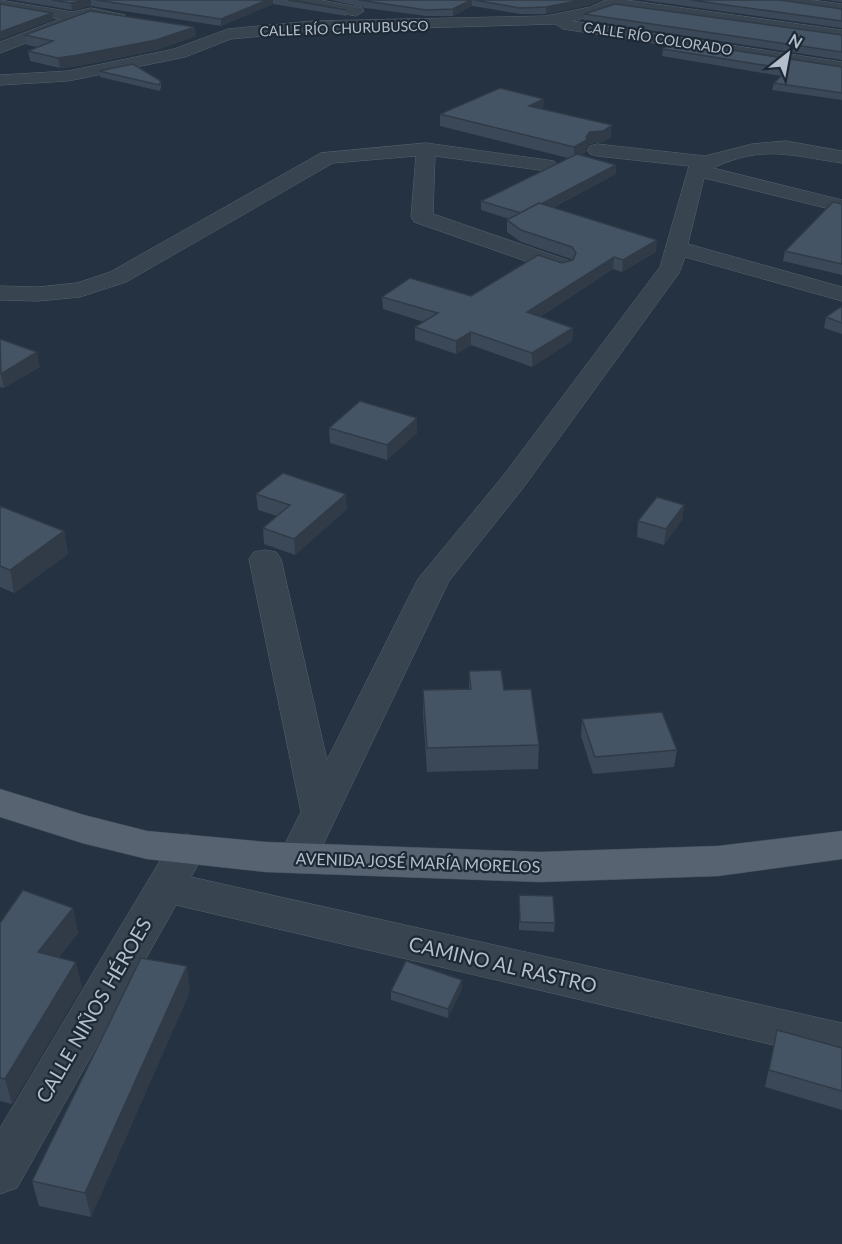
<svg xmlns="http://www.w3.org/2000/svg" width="842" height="1244" viewBox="0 0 842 1244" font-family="Lato,sans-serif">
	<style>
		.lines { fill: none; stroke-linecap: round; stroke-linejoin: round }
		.minor-casing { stroke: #57626e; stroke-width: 1 }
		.major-casing { stroke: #424d5a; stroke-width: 1 }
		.minor { fill: #394451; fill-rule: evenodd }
		.major { fill: #576371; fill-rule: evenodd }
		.wall { fill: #3b4857 }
		.shaded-wall { fill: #303b47 }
		.building { fill: #455465; stroke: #303b47; stroke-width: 1.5 }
		.labels { text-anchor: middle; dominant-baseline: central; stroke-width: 4.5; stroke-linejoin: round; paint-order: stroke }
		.far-street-label { font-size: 14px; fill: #b5bfcb; stroke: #1e2936 }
		.street-label { font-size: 16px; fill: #b5bfcb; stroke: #1e2936 }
		.near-street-label { font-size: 20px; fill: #b5bfcb; stroke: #1e2936 }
	</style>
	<rect width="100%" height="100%" fill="#243241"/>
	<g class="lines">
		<defs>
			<g id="minor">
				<path d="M0,0L72,12L91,8L125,15L127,18L119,23L91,18L75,21L74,25L0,53V42L60,19L0,8Z"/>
				<path d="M288,0H321L362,8L364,11L356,16L296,5Z"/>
				<path d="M606,0H626L842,30V40L614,8L601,14L572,21L842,62V72L563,29L555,24L312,31L231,39L185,57L68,81L0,85V75L68,71L174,49L228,29L312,21L546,16L590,7Z"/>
				<path d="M772,0H812L842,4V14L780,5Z"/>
				<path d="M786,141L842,151V163C791,156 764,144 713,168L842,200V212L704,178L688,244L842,287V301L685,257L679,273L523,488L449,581L312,868L298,873L284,868L278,858L301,812L249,559L254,552L265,550L276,552L281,559L327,760L418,579L503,476L660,267L689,166L597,156L590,154L587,150L590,146L597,144L705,156L752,144Z"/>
				<path d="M426,143L554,161L557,165L554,169L547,171L435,156L433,214L570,261L573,266L570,271L562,273L554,271L414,222L411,217L416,156L333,163L126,282L80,297L38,301L0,300V286L38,287L77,283L110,272L321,153Z"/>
				<path d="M187,834L201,839L207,849L191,877L842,1023V1061L176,905L17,1188L0,1194V1128L173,839Z"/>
			</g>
			<path id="major" d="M0,789L84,815L147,831L266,842L539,852L718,846L842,831V859L718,876L539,882L266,872L147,859L82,843L0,817Z"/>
		</defs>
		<use href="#minor" class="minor-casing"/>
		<use href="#major" class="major-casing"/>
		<use href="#minor" class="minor"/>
		<use href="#major" class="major"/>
	</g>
	<g class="wall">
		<path d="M14,0H294L346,10V16L273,4L221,26L91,6L72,10Z"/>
		<path d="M331,0H601L589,5L546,14H520L472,6L453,16H426L365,8Z"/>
		<path d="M642,0H780L842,9V28Z"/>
		<path d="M827,0H842V2Z"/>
		<path d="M584,14L842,35V60L584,20Z"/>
		<path d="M25,35L196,36L157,50L79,66L60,68L30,61L28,51L37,47L27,45Z"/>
		<path d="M663,49L842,67V100L772,90L774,83L781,76L662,56Z"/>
		<path d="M99,71L161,81V87L160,91L100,77Z"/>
		<path d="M543,109L611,137L603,142L589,144L586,148V152L581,155L616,165V174L552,208L656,252L622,272L613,269L540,317L573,328L572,341L532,367L471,345L456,354L415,340V327L424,322L383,309L382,297L471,296L572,260L571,259L521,242L507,232V220L509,219L481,210V201L568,158L440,126V114Z"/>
		<path d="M842,204V275L783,261L785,251Z"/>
		<path d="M842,306V334L824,328L826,317Z"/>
		<path d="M0,339L40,367L4,388L0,387Z"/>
		<path d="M417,418V433L387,460L330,443L329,428Z"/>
		<path d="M256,494L347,509L295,555L264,544L263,528L277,516L258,510Z"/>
		<path d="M684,505L682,520L664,545L637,537L638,521Z"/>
		<path d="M0,506L64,531L68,554L14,593L0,587Z"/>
		<path d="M469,671L504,690L539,745L538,769L427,772L423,714V690L469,689Z"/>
		<path d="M582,719L677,750L674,767L593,774L581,736Z"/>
		<path d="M519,895L555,923L554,932L519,930Z"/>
		<path d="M73,908L78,933L59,957L82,987L12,1104L0,1101V923Z"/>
		<path d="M462,980V988L448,1018L391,1000V991Z"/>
		<path d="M190,991L91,1217L39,1206L32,1181Z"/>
		<path d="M777,1030L842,1048V1110L765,1087Z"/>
	</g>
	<g class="shaded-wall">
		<path d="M86,0H91V6L72,10L71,3Z"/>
		<path d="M267,0H273V4L221,26V19Z"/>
		<path d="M472,0V6L453,16V9Z"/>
		<path d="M581,0H601L589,5L546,14V7Z"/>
		<path d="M52,13L53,20L0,40V32Z"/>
		<path d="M195,27L196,36L157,50L79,66L60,68L58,58Z"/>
		<path d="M544,99L543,111L529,106Z"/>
		<path d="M612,125L611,137L603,142L589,144L586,148V152L574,159V147L590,132Z"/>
		<path d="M616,165V174L522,223V214Z"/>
		<path d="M657,240L656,252L622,272L623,260Z"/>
		<path d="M614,257L613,269L527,325V312Z"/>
		<path d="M573,328L572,341L532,367V353Z"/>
		<path d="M471,332V345L456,354V341Z"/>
		<path d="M37,352L40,367L4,388L1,374Z"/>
		<path d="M417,418V433L387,460V445Z"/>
		<path d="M346,494L347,509L295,555L294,539Z"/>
		<path d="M684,505L682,520L664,545L666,529Z"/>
		<path d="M64,531L68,554L14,593L10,570Z"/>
		<path d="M73,908L78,933L44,976L38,952Z"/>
		<path d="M76,962L82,987L12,1104L5,1079Z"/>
		<path d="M187,966L190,991L91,1217L85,1193Z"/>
		<path d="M462,980V988L448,1018V1009Z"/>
	</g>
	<g class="building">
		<path d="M52,0H86L71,3Z"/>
		<path d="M96,0H267L221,19Z"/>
		<path d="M288,0H294L346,10Z"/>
		<path d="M359,0H471L453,9L426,10Z"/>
		<path d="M474,0H581L546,7L520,8Z"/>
		<path d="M691,0H780L842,9V21Z"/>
		<path d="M0,4L52,13L0,32Z"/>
		<path d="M615,4L842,35V52L584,14Z"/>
		<path d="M90,11L195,27L156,40L78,55L58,58L28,51L53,41L25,35Z"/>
		<path d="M674,41L842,67V93L774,83L788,69L663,49Z"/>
		<path d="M133,64L161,81L159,85L99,71Z"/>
		<path d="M500,88L544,99L529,106L612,125L603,131L590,132L586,137L587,140L574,147L440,114Z"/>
		<path d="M577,154L616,165L541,204L539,203L521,213L481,201Z"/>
		<path d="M833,202L842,204V264L785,251Z"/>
		<path d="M539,203L657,240L623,260L614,257L527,312L573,328L532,353L471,332L456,341L415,327L438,313L382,297L410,278L471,296L538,255L562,263L573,260L576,253L572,247L521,230L507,220Z"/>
		<path d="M842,306V323L826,317Z"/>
		<path d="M0,339L37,352L1,374Z"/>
		<path d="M360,401L417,418L387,445L329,428Z"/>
		<path d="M283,473L346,494L294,539L263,528L290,505L256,494Z"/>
		<path d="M657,497L684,505L666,529L638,521Z"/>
		<path d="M0,506L64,531L10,570L0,566Z"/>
		<path d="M501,670L504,690L531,689L539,745L427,748L423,690L471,689L469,671Z"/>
		<path d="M662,712L677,750L595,757L582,719Z"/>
		<path d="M23,890L73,908L38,952L76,962L5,1079L0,1078V923Z"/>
		<path d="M519,895L553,896L555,923L520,922Z"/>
		<path d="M141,958L187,966L85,1193L32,1181Z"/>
		<path d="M406,961L462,980L448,1009L391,991Z"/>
		<path d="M777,1030L842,1048V1091L769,1070Z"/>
	</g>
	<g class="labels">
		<g class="far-street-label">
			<text transform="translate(344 28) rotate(-2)">CALLE RÍO CHURUBUSCO</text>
			<text transform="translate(658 38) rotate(9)">CALLE RÍO COLORADO</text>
		</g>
		<g class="street-label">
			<text transform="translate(418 862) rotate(2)">AVENIDA JOSÉ MARÍA MORELOS</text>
		</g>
		<g class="near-street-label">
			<text transform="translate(503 964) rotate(13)">CAMINO AL RASTRO</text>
			<text transform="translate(93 1010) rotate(-60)">CALLE NIÑOS HÉROES</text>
		</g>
	</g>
	<g transform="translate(788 54) rotate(31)" stroke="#1e2936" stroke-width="4.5" paint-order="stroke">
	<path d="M0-4.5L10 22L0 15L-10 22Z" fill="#b5bfcb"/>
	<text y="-9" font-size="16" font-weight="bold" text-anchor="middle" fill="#b5bfcb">N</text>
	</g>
</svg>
